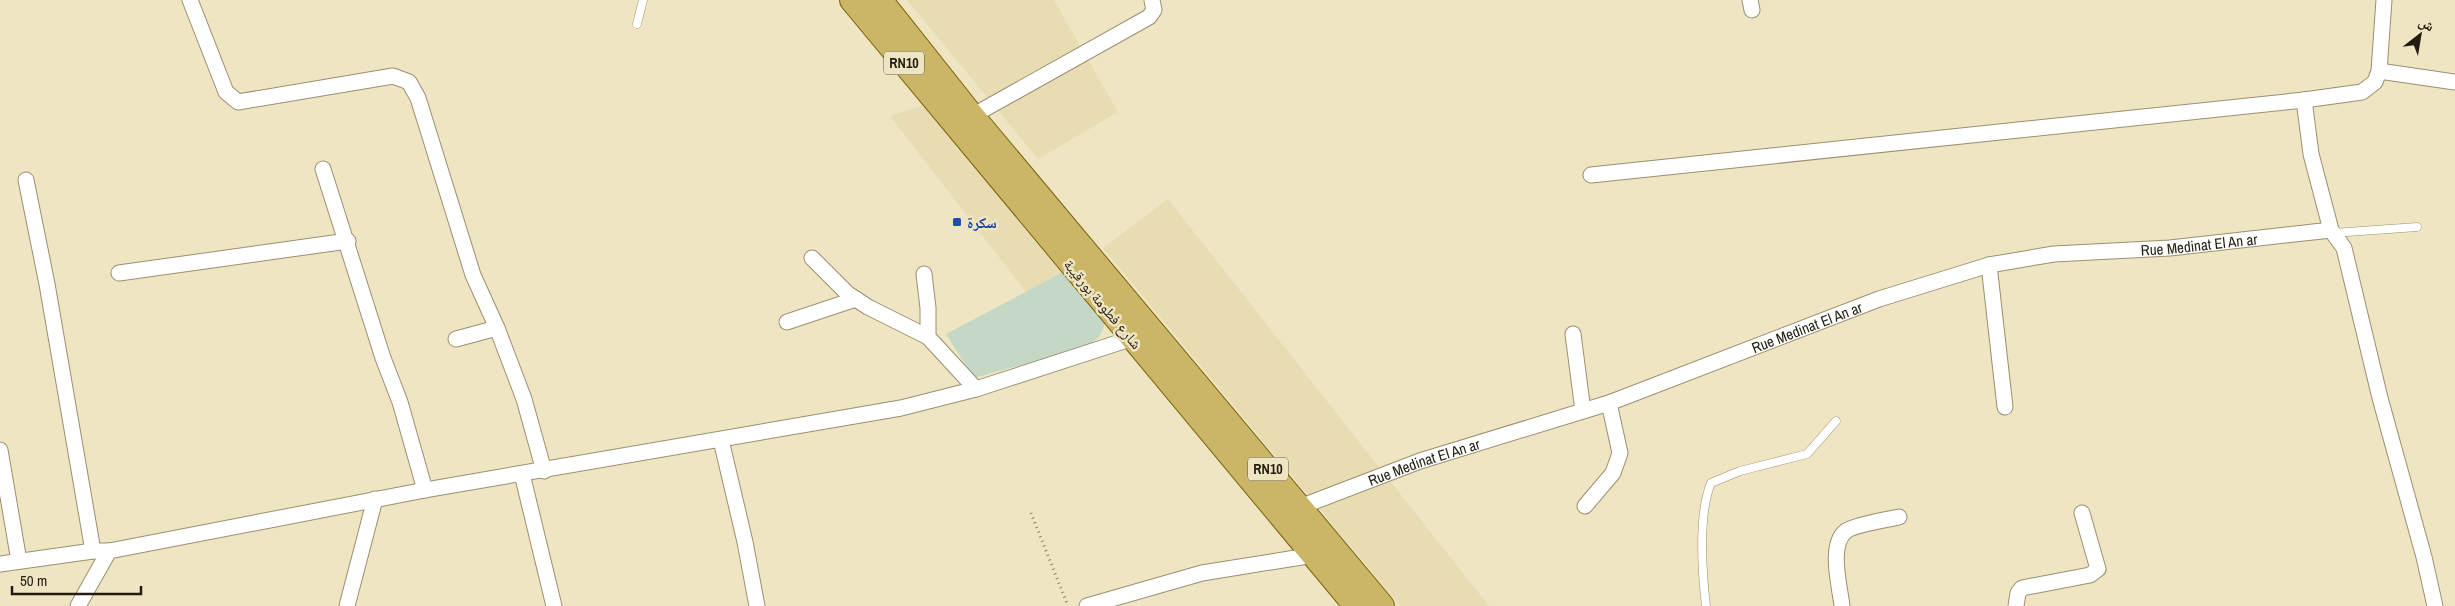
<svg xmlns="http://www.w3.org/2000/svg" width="2455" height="606" viewBox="0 0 2455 606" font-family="'Archivo Narrow','Noto Naskh Arabic',sans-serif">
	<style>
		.built { fill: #e8dcb2 }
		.green { fill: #c5d7c5 }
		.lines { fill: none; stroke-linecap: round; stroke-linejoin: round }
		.lane-casing { stroke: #999070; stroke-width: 9 }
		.street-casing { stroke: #999070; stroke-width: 17 }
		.primary-casing { stroke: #796108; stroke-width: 26 }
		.path { stroke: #867f68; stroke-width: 3; stroke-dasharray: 1 4; stroke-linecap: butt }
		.lane { stroke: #fff; stroke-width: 8 }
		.street { stroke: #fff; stroke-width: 15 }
		.primary { stroke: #cbb668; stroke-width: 24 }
		.transit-dot { fill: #1a4fb4; stroke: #efe5c3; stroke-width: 2 }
		.labels { text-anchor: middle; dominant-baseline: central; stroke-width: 5; stroke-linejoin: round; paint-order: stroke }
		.shield { fill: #efe5c3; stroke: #5f5946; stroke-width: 1 }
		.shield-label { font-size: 14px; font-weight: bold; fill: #211d10 }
		.transit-label { font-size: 15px; font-weight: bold; fill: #164399; stroke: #efe5c3; text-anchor: start }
		.street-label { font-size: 15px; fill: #211d10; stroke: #efe5c3 }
	</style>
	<rect width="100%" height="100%" fill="#efe5c3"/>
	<g class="built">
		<path d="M907,0H1054L1118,112L1038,159Z"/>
		<path d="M927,104L1065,271L1026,292L890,116Z"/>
		<path d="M1168,199L1367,452L1489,606H1400L1103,248Z"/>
	</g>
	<path class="green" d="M1065,271L1106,322L1099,337L1088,346L974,378L946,334Z"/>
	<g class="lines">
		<defs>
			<g id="lane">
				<path d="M637,24L643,0"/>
				<path d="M2333,233L2417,227"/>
				<path d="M1706,606C1702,572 1698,514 1711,483L1740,471L1807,454L1836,421"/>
			</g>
			<g id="street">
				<path d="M190,0L226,92L238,102L393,76L409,82L418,98L473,275L497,328L524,399L544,471"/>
				<path d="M1750,0L1752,10"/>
				<path d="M2384,0L2379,71L2375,82L2362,92L2304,100L2311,154L2331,230L2344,248L2380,398L2424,557L2435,606"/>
				<path d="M2379,71L2455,82"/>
				<path d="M972,116L1149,17L1154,10L1152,0"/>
				<path d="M323,169L383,358L400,402L425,490"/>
				<path d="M1591,175L2304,100"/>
				<path d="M26,180L47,284L93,551"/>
				<path d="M812,258L848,294L868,307L928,337"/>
				<path d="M1989,265L2005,407"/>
				<path d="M119,273L348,241"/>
				<path d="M924,274L928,308V337L976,389"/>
				<path d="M787,322L856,299"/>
				<path d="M1573,334L1583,411"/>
				<path d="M456,339L497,328"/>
				<path d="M721,440L745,542L757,606"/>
				<path d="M0,450L19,561"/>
				<path d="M522,474L554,606"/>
				<path d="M1585,506L1613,473L1620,453L1609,403"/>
				<path id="s1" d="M1300,507L1420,461L1609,403L1879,299L1989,265L2054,254L2170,248L2331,230"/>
				<path d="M0,564L93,551H109L425,490L901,408L976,389L1139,336"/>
				<path d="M78,606L109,551"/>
				<path d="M347,606L375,499"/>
				<path d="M1087,606L1202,573L1314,555"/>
				<path d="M1842,606C1840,587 1828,545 1846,531C1853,525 1889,519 1899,517"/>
				<path d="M2016,606L2018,593L2022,588L2090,575L2098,569L2082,513"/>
			</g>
			<g id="primary">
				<path d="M852,0L1356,606"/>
				<path d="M880,0L972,116L1382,606"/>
			</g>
		</defs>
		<use href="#lane" class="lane-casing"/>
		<use href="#street" class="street-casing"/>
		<use href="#primary" class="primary-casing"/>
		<path class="path" d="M1031,513L1068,606"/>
		<use href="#lane" class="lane"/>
		<use href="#street" class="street"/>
		<use href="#primary" class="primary"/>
	</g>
	<rect class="transit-dot" x="952" y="217" width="10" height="10" rx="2.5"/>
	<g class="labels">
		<g class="shield">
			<rect x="884" y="51.5" width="40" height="23" rx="4"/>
			<rect x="1248" y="457.5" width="40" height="23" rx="4"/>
		</g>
		<g class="shield-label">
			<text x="904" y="63">RN10</text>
			<text x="1268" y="469">RN10</text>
		</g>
		<g class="transit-label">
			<text x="967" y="222">سكرة</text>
		</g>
		<g class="street-label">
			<text stroke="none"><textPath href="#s1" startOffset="942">Rue Medinat El An ar</textPath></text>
			<text transform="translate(1103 304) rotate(50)">شارع فطومة بورقيبة</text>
			<text stroke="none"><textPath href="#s1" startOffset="538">Rue Medinat El An ar</textPath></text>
			<text stroke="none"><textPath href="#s1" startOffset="132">Rue Medinat El An ar</textPath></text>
		</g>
	</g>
	<g transform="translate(2420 35) rotate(31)" stroke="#efe5c3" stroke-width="4" paint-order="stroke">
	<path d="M0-4L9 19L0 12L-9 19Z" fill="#211d10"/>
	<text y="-8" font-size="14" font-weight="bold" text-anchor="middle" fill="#211d10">ش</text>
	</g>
	<path d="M12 586v8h129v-8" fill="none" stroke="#211d10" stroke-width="2.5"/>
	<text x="20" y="586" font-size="15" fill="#211d10" stroke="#efe5c3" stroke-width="4" paint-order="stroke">50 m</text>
</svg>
